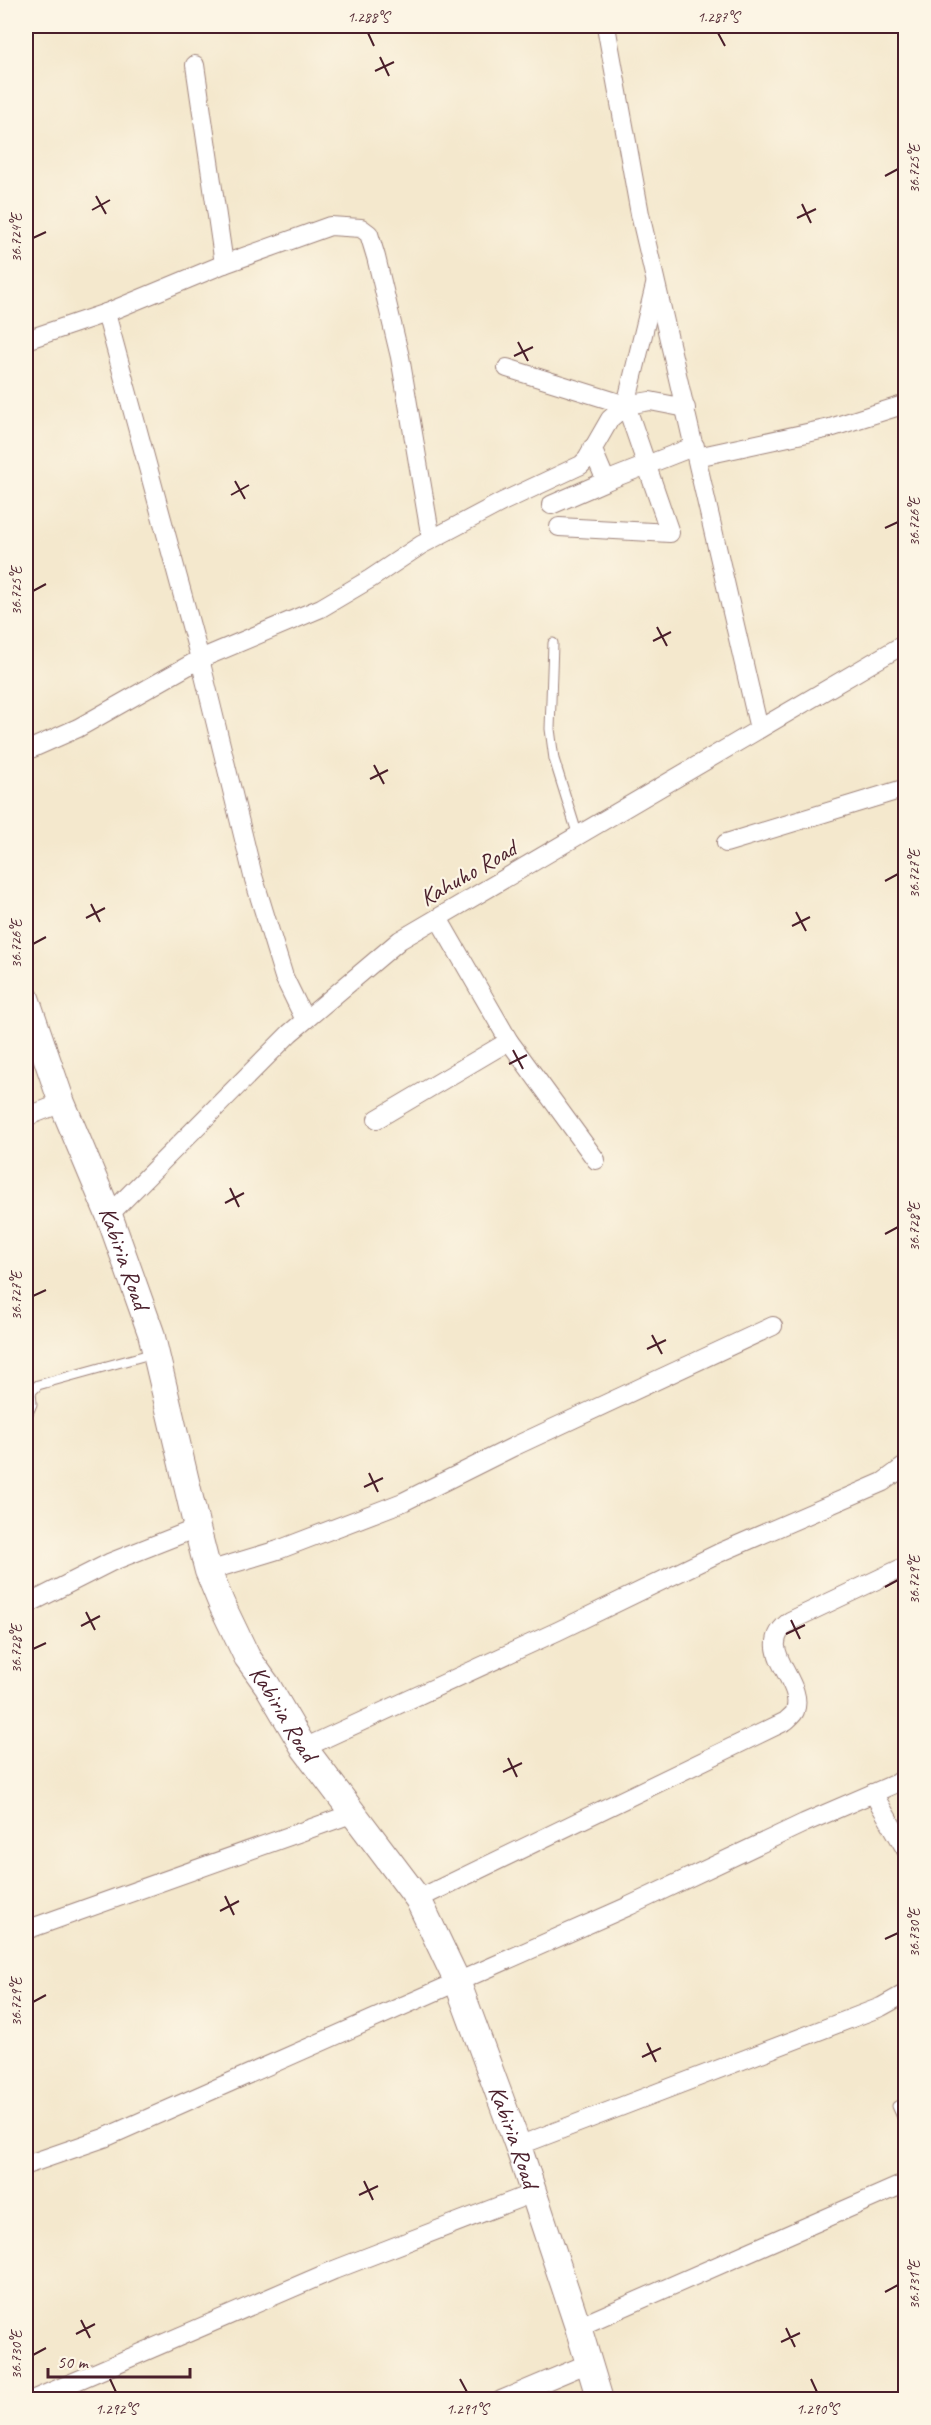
<svg xmlns="http://www.w3.org/2000/svg" width="931" height="2425" viewBox="0 0 931 2425" font-family="Caveat,sans-serif">
	<style>
		.lines { fill: none; stroke-linecap: round; stroke-linejoin: round }
		.service-casing { stroke: #9f847c; stroke-width: 11 }
		.minor-casing { stroke: #9f847c; stroke-width: 20 }
		.secondary-casing { stroke: #9f847c; stroke-width: 28 }
		.service { stroke: #fff; stroke-width: 9 }
		.minor { stroke: #fff; stroke-width: 18 }
		.secondary { stroke: #fff; stroke-width: 26 }
		.ticks { fill: none; stroke: #4a1f2b; stroke-width: 2 }
		.labels { text-anchor: middle; dominant-baseline: central; stroke-width: 4.5; stroke-linejoin: round; paint-order: stroke }
		.street-label { font-size: 24px; fill: #4a1f2b; stroke: #fcf5e5 }
		.neatline { fill: none; stroke: #4a1f2b; stroke-width: 2 }
		.ticks-label { font-size: 15px; text-anchor: middle; fill: #4a1f2b }
	</style>
	<rect width="100%" height="100%" fill="#fcf5e5"/>
	<filter id="ink" filterUnits="userSpaceOnUse"><feTurbulence type="fractalNoise" baseFrequency=".0167" numOctaves="2"/><feDisplacementMap in="SourceGraphic" scale="12" xChannelSelector="R" yChannelSelector="G"/><feConvolveMatrix kernelMatrix="1 2 1 2 8 2 1 2 1" color-interpolation-filters="sRGB"/></filter>
	<filter id="wash" filterUnits="userSpaceOnUse"><feTurbulence type="fractalNoise" baseFrequency=".008" numOctaves="4" result="noise"/><feDisplacementMap in="SourceGraphic" scale="24" xChannelSelector="R" yChannelSelector="G"/><feGaussianBlur stdDeviation="1.35" result="paint"/><feColorMatrix in="noise" values="0 0 0 0 0 0 0 0 0 0 0 0 0 0 0 0 0 1.4 0 .05"/><feComposite in="paint" operator="in"/></filter>
	<g filter="url(#wash)">
		<rect width="100%" height="100%" fill="#f4e8cd"/>
	</g>
	<g filter="url(#ink)">
		<g class="lines">
			<defs>
				<g id="service">
					<path d="M553,643L550,729L554,759L578,836"/>
					<path d="M26,1418L32,1404L31,1392L38,1385L154,1353"/>
					<path d="M897,2106L906,2126"/>
				</g>
				<g id="minor">
					<path d="M606,26L640,214L759,729"/>
					<path d="M195,65L224,264"/>
					<path d="M106,313L200,659L253,876L284,977L305,1020"/>
					<path d="M26,340L106,313L224,264L330,226L361,228L369,234L376,257L400,357L431,539"/>
					<path d="M507,368L626,405"/>
					<path d="M697,457L830,428L906,404"/>
					<path d="M606,481L695,446"/>
					<path d="M551,505L606,481L592,448"/>
					<path d="M559,527L670,533L626,405L655,285"/>
					<path d="M26,751L78,728L200,659L321,608L370,579L421,545L502,502L581,465L587,459L610,419L626,405L650,401L686,408"/>
					<path d="M726,843L906,788"/>
					<path d="M438,918L509,1041L596,1160"/>
					<path d="M26,1117L62,1103"/>
					<path d="M377,1119L509,1041"/>
					<path d="M109,1215L290,1033L400,940L906,643"/>
					<path d="M208,1571L278,1550L403,1502L513,1447L773,1326"/>
					<path d="M26,1605L111,1562L197,1528"/>
					<path d="M304,1748L558,1631L719,1553L883,1482L906,1465"/>
					<path d="M873,1793L906,1850"/>
					<path d="M418,1899L786,1721C789,1718 794,1714 795,1711C806,1680 751,1649 790,1621L906,1566"/>
					<path d="M26,1930L354,1813"/>
					<path d="M518,2146L881,2007L906,1993"/>
					<path d="M26,2165L104,2138L629,1906L804,1823L906,1779"/>
					<path d="M578,2327L906,2183"/>
					<path d="M32,2400L334,2270L533,2193"/>
					<path d="M501,2400L589,2363"/>
				</g>
				<g id="secondary">
					<path id="s1" d="M26,998L62,1103L109,1215L151,1333L197,1528L208,1571L222,1605L247,1657L267,1685L304,1748L418,1899L457,1981L518,2146L578,2327L600,2400"/>
				</g>
			</defs>
			<use href="#service" class="service-casing"/>
			<use href="#minor" class="minor-casing"/>
			<use href="#secondary" class="secondary-casing"/>
			<use href="#service" class="service"/>
			<use href="#minor" class="minor"/>
			<use href="#secondary" class="secondary"/>
		</g>
	</g>
	<path class="ticks" d="M368,33L374,46M718,33L725,46M380,57L389,76M375,71L394,62M885,176L898,169M96,196L106,214M802,204L811,223M92,210L110,200M797,218L816,209M33,238L46,232M518,342L528,361M514,356L533,347M235,481L245,499M231,495L249,485M885,528L898,522M33,591L46,584M657,627L667,646M653,641L671,632M374,765L384,784M370,779L388,770M885,881L898,874M91,904L100,922M796,912L806,931M86,918L105,908M792,926L810,917M33,944L46,937M513,1050L523,1069M509,1064L527,1055M230,1188L239,1207M225,1203L244,1193M885,1234L898,1227M33,1296L46,1290M652,1335L662,1354M647,1349L666,1340M369,1473L378,1492M364,1487L383,1478M885,1587L898,1580M86,1612L95,1630M791,1620L800,1639M81,1626L100,1616M786,1634L805,1625M33,1649L46,1643M508,1758L517,1777M503,1772L522,1763M225,1896L234,1915M220,1911L239,1901M885,1939L898,1933M33,2002L46,1995M647,2043L656,2062M642,2057L661,2048M364,2181L373,2200M359,2195L378,2186M885,2292L898,2285M81,2320L90,2338M786,2328L795,2347M76,2334L95,2324M781,2342L800,2333M33,2355L46,2348M110,2379L116,2392M460,2379L467,2392M811,2379L817,2392"/>
	<g class="labels">
		<g class="street-label">
			<text transform="translate(468 873) rotate(-30)">Kahuho Road</text>
			<text stroke="none"><textPath href="#s1" startOffset="278">Kabiria Road</textPath></text>
			<text stroke="none"><textPath href="#s1" startOffset="764">Kabiria Road</textPath></text>
			<text stroke="none"><textPath href="#s1" startOffset="1250">Kabiria Road</textPath></text>
		</g>
	</g>
	<rect width="931" height="2425" fill="none" stroke="#fcf5e5" stroke-width="66"/>
	<path d="M48 2368v9h142v-9" fill="none" stroke="#4a1f2b" stroke-width="3"/>
	<text x="57" y="2368" font-size="18" fill="#4a1f2b" stroke="#fcf5e5" stroke-width="4.5" paint-order="stroke">50 m</text>
	<rect x="33" y="33" width="865" height="2359" class="neatline"/>
	<g class="ticks-label">
		<text x="368" y="22">1.288°S</text>
		<text x="718" y="22">1.287°S</text>
		<text transform="translate(914 169) rotate(-90)" y="5">36.725°E</text>
		<text transform="translate(16 238) rotate(-90)" y="5">36.724°E</text>
		<text transform="translate(914 522) rotate(-90)" y="5">36.726°E</text>
		<text transform="translate(16 591) rotate(-90)" y="5">36.725°E</text>
		<text transform="translate(914 874) rotate(-90)" y="5">36.727°E</text>
		<text transform="translate(16 944) rotate(-90)" y="5">36.726°E</text>
		<text transform="translate(914 1227) rotate(-90)" y="5">36.728°E</text>
		<text transform="translate(16 1296) rotate(-90)" y="5">36.727°E</text>
		<text transform="translate(914 1580) rotate(-90)" y="5">36.729°E</text>
		<text transform="translate(16 1649) rotate(-90)" y="5">36.728°E</text>
		<text transform="translate(914 1933) rotate(-90)" y="5">36.730°E</text>
		<text transform="translate(16 2002) rotate(-90)" y="5">36.729°E</text>
		<text transform="translate(914 2285) rotate(-90)" y="5">36.731°E</text>
		<text transform="translate(16 2355) rotate(-90)" y="5">36.730°E</text>
		<text x="116" y="2414">1.292°S</text>
		<text x="467" y="2414">1.291°S</text>
		<text x="817" y="2414">1.290°S</text>
	</g>
</svg>
